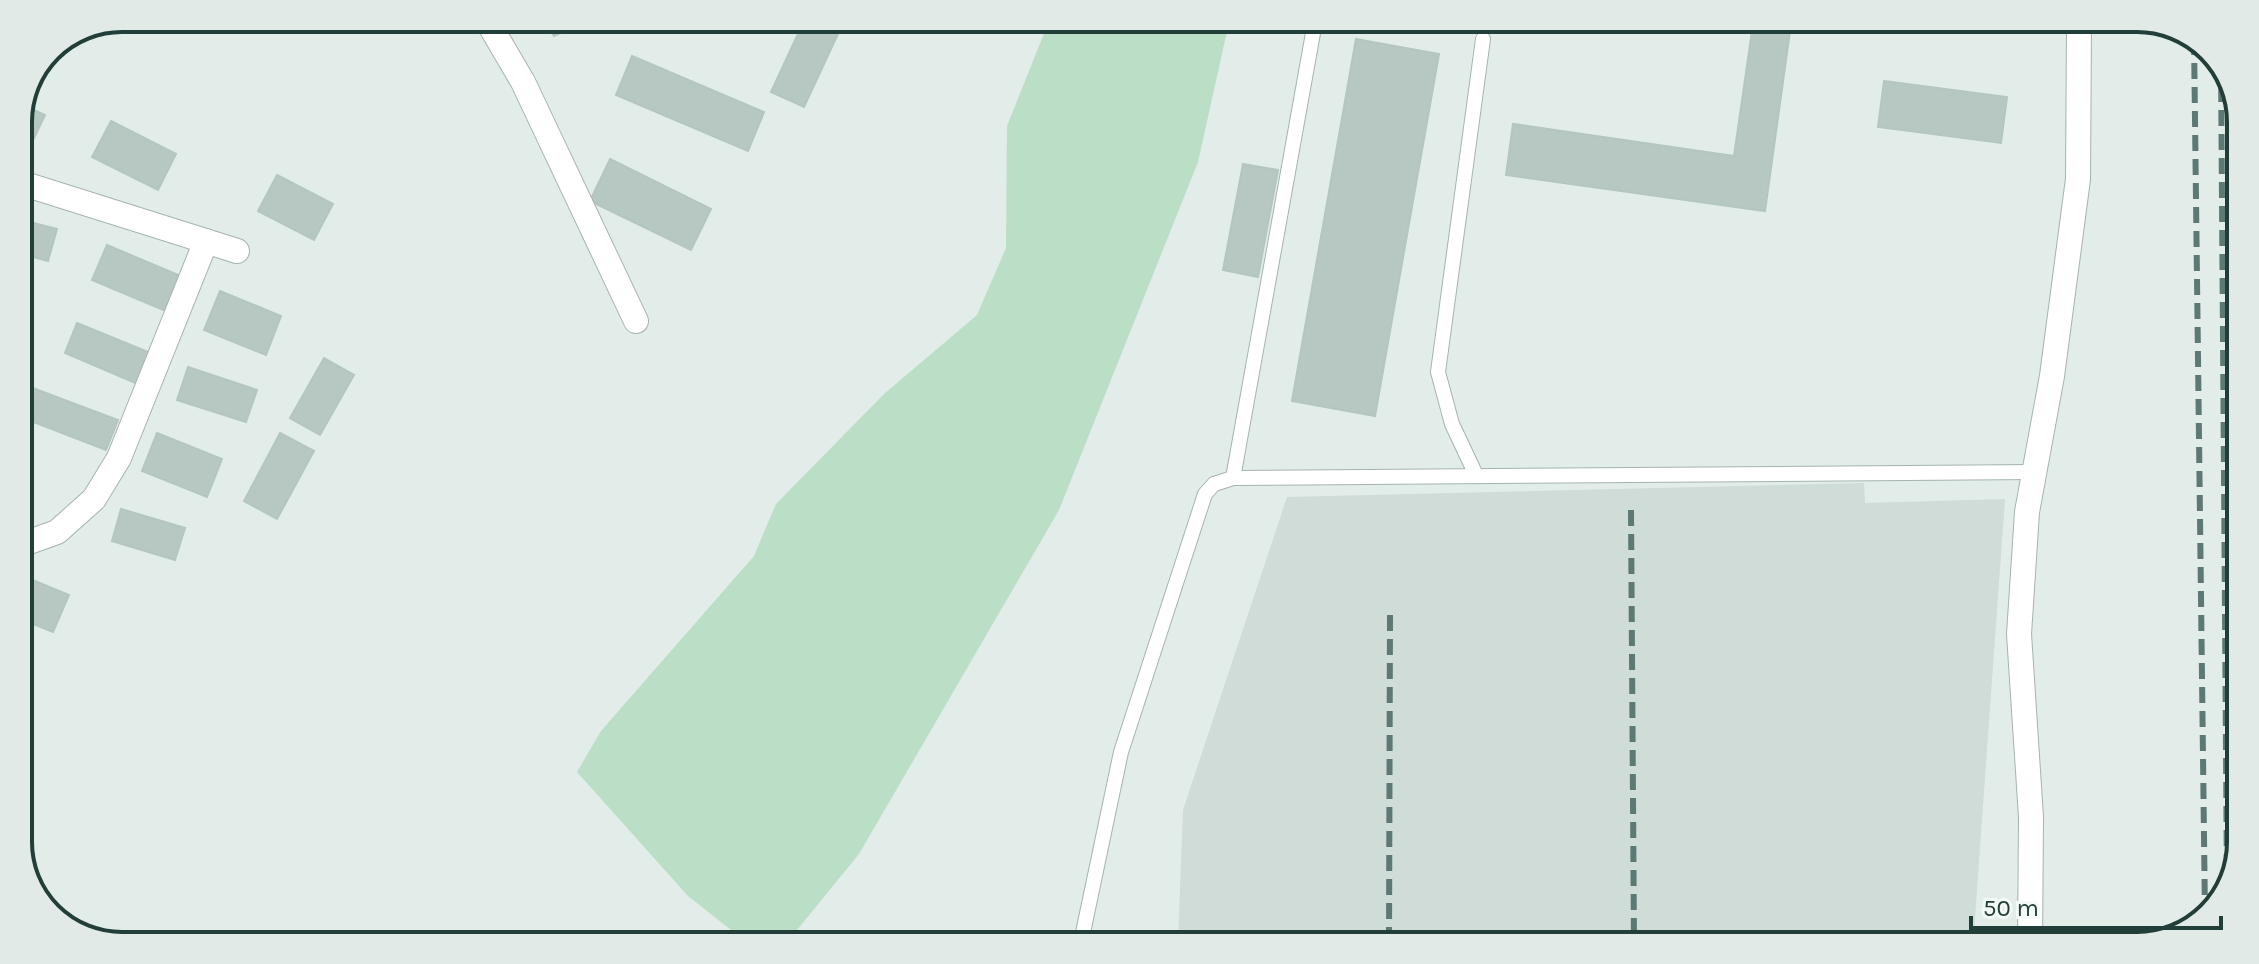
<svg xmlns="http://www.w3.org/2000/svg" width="2259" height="964" viewBox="0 0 2259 964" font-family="Karla,sans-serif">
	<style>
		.built { fill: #d0dcd7 }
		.green { fill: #bbdec6 }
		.building { fill: #b7c7c1; stroke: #b4c6c0; stroke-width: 2 }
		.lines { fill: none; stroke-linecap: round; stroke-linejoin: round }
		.lane-casing { stroke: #a5b4b0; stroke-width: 16 }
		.street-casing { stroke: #a5b4b0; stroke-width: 26 }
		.lane { stroke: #fff; stroke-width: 14 }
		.street { stroke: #fff; stroke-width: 24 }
		.rail { stroke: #5c7973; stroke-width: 6; stroke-dasharray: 16 8; stroke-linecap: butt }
		.rim { fill: none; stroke: #223e38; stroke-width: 4 }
	</style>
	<rect width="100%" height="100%" fill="#e2ece8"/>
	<path class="built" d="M1864,483L1865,503L2005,499L1973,945L1178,942L1183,810L1287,497Z"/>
	<path class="green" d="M1049,21L1229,22L1198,162L1059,510L859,854L788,941H745L688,896L577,772L601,731L754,556L776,504L884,394L977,315L1006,248L1007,126Z"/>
	<g class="building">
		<path d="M545,20H588L554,36Z"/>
		<path d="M804,21H844L804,107L771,92Z"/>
		<path d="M1753,24H1791L1765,211L1506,175L1513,124L1734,156Z"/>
		<path d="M1356,39L1439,54L1375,416L1292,401Z"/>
		<path d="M632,56L764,112L748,151L616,95Z"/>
		<path d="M1884,81L2007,97L2001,143L1878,127Z"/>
		<path d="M23,105L45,115L27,153L18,149V116Z"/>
		<path d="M111,121L176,154L158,190L92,157Z"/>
		<path d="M610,159L711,209L691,250L590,201Z"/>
		<path d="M1243,164L1278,170L1258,277L1223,270Z"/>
		<path d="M277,175L333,204L314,240L258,211Z"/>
		<path d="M18,219L57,229L48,261L18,253Z"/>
		<path d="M107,245L183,277L168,312L92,280Z"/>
		<path d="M220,291L281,316L266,355L204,330Z"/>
		<path d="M18,300L31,304L20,335H18Z"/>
		<path d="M77,323L153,354L140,385L65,353Z"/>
		<path d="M324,358L354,375L320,435L290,418Z"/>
		<path d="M188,367L257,390L246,422L177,400Z"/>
		<path d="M22,384L118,420L106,450L18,416V393Z"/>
		<path d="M157,433L222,459L207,497L142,471Z"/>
		<path d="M280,433L314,451L277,519L244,501Z"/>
		<path d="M121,509L185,528L175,560L112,541Z"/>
		<path d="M18,574L69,595L53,632L18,618Z"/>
	</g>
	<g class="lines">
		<defs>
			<g id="lane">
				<path d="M1476,475L1452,424L1438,372L1483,39"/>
				<path d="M1233,478L1315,22"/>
				<path d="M1081,942L1121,752L1205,494L1214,484L1233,478L2035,472"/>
			</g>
			<g id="street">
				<path d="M486,19L523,82L636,321"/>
				<path d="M18,182L237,251"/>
				<path d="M18,546L57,532L94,499L119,458L206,241"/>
				<path d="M2030,946L2031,817L2019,634L2027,512L2052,376L2078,179L2079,25"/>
			</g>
		</defs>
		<use href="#lane" class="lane-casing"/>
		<use href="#street" class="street-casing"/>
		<use href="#lane" class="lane"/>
		<use href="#street" class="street"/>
		<g class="rail">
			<path d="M2194,39L2205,916"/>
			<path d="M2221,62L2227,889"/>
			<path d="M1631,510L1634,944"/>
			<path d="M1389,943L1390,612"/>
		</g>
	</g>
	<path d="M0 0H2259V964H0ZM122 32H2137A90 90 0 0 1 2227 122V842A90 90 0 0 1 2137 932H122A90 90 0 0 1 32 842V122A90 90 0 0 1 122 32Z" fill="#e2eae7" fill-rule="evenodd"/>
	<path class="rim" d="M122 32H2137A90 90 0 0 1 2227 122V842A90 90 0 0 1 2137 932H122A90 90 0 0 1 32 842V122A90 90 0 0 1 122 32Z"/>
	<path d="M1971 916v12h250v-12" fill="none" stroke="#223e38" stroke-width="4"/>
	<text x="1983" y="916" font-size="24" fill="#223e38" stroke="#f3f9f6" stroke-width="6" paint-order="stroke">50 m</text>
</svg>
